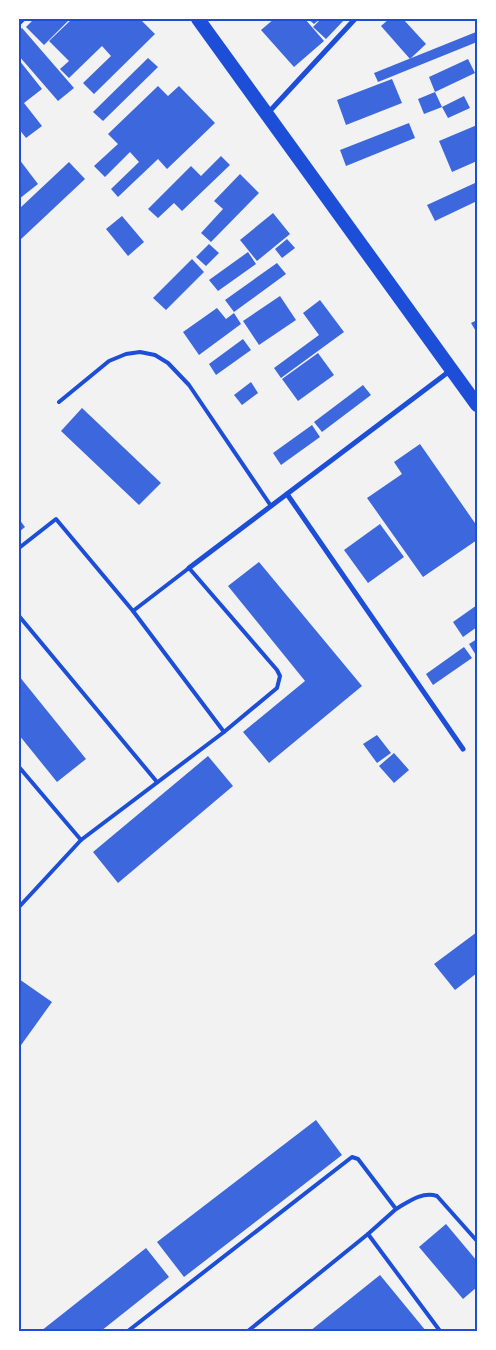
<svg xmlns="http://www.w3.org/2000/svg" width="496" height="1350" viewBox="0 0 496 1350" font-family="'Roboto Condensed',sans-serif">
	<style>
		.building { fill: #3d67dc }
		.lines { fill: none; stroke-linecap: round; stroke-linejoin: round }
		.service { stroke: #1d4ed8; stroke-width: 4 }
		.minor { stroke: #1d4ed8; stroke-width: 5 }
		.trunk { stroke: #1d4ed8; stroke-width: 14 }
		.neatline { fill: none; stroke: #1d4ed8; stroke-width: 2 }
	</style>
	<rect width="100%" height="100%" fill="#f2f2f2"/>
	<g class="building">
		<path d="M34,19H70L44,45L26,27Z"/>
		<path d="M72,19H140L155,34L94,94L83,83L111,56L102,46L69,78L60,69L69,61L49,41Z"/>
		<path d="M274,19H305L324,41L294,67L261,30Z"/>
		<path d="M308,19H320L314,24Z"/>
		<path d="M321,19H345L326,39L313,27Z"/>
		<path d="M389,19H403L426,44L410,59L381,26Z"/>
		<path d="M22,28L74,88L58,101L19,56V30Z"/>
		<path d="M476,32L477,42L378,82L374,73Z"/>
		<path d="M148,58L158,67L103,121L93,112Z"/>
		<path d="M468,59L475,73L435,92L429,77Z"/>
		<path d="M19,60L42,89L24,103L42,126L26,138L19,129Z"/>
		<path d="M392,79L402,103L346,125L337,100Z"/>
		<path d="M158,86L168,96L179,86L215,123L167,169L158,159L118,197L111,189L139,162L130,152L105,177L94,166L118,144L108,134Z"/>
		<path d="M435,92L442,107L424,114L418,99Z"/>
		<path d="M464,96L470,108L448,118L442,107Z"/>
		<path d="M409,123L415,138L346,166L340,150Z"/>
		<path d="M477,125V161L452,172L439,141Z"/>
		<path d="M221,156L230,165L182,211L174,203L158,218L148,209L191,166L201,176Z"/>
		<path d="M19,159L38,184L19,199Z"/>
		<path d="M69,162L85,179L19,241V209Z"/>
		<path d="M240,174L259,193L211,242L201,233L223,209L214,201Z"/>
		<path d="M475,183L477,201L435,221L427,205Z"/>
		<path d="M273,213L290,234L257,261L240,240Z"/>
		<path d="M122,216L144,242L128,256L106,229Z"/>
		<path d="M287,239L295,248L282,258L275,249Z"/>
		<path d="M209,244L219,253L206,266L196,257Z"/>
		<path d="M248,252L256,264L218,291L209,280Z"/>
		<path d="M192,259L204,272L166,310L153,298Z"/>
		<path d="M277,263L286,274L234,312L225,300Z"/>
		<path d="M280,296L296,320L259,345L243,321Z"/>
		<path d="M320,300L344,332L281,378L274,368L319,335L303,313Z"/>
		<path d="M217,308L226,319L234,313L241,324L199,355L183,332Z"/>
		<path d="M477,320V333L471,323Z"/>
		<path d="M243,339L251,350L216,375L209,364Z"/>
		<path d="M318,353L334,375L298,401L282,379Z"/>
		<path d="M251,382L258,393L242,405L234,395Z"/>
		<path d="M363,385L371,395L322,432L314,422Z"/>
		<path d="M82,408L161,483L139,505L61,431Z"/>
		<path d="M312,425L320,437L281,465L273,453Z"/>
		<path d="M420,444L477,526V540L423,577L367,498L402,474L394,462Z"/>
		<path d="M19,519L25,527L19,532Z"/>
		<path d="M380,524L404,557L368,583L344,550Z"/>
		<path d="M259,562L362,686L269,763L243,732L305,681L228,586Z"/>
		<path d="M477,605V627L463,637L453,622Z"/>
		<path d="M477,639V657L469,644Z"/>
		<path d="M464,647L472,658L433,685L426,674Z"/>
		<path d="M19,676L86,759L57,782L19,735Z"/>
		<path d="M377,735L391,753L377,763L363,744Z"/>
		<path d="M394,753L409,770L394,783L379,766Z"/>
		<path d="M208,756L233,786L118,883L93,852Z"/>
		<path d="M477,932V973L455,990L434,964Z"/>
		<path d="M19,979L52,1002L19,1048Z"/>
		<path d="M316,1120L342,1155L184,1277L157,1242Z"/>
		<path d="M446,1224L477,1261V1287L463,1299L419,1247Z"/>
		<path d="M146,1248L169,1277L101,1331H41Z"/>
		<path d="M380,1275L426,1331H310Z"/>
	</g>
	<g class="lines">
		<g class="service">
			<path d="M59,402L109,361L126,354L140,352L155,355L168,363L189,385L271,506"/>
			<path d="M19,548L56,519L133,611L189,568L277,670L280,676L277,688L224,732L81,840L19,767"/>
			<path d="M133,611L224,732"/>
			<path d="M19,616L157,782"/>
			<path d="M19,907L81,840"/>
			<path d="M396,1209C408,1202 422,1191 437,1196L477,1241"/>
			<path d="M128,1331L352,1157L358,1159L396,1209L368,1234"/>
			<path d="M248,1331L368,1234L440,1331"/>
		</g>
		<g class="minor">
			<path d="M19,23L23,19"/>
			<path d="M268,113L355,19"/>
			<path d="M287,494L463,749"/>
			<path d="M189,568L451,370"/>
		</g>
		<path class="trunk" d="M198,19L477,405"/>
	</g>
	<rect width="496" height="1350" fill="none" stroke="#ffffff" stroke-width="40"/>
	<rect x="20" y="20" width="456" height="1310" class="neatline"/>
</svg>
